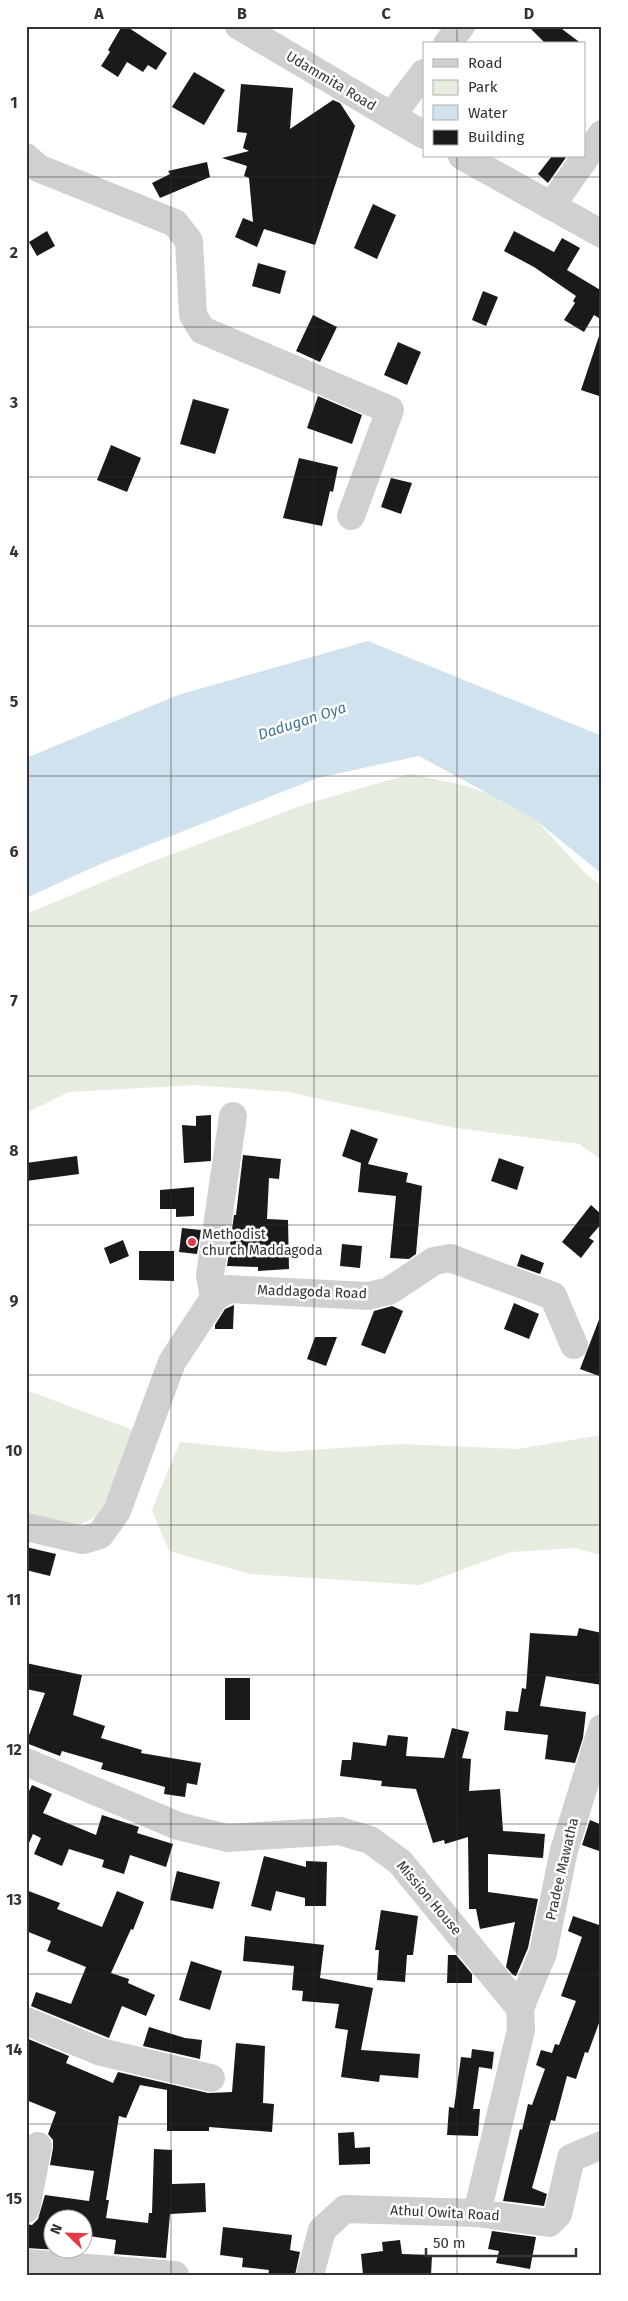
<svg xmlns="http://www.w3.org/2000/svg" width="628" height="2301" viewBox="0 0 628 2301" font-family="'Fira Sans',sans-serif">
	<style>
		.green { fill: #e6ecdf }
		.water { fill: #cfe2ee }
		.building { fill: #1a1a1a }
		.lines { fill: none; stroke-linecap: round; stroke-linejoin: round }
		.minor { stroke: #d0d0d0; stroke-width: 28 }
		.grid { fill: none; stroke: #333; stroke-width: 1; stroke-opacity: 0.55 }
		.poi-dot { fill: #e63946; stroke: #fff; stroke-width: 2 }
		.labels { text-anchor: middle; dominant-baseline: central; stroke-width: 5; stroke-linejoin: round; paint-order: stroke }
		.street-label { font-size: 14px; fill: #333; stroke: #fff }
		.poi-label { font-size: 14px; fill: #333; stroke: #fff; text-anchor: start }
		.water-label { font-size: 15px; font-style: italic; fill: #3f7597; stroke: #fff }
		.neatline { fill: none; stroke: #333; stroke-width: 2 }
		.grid-label { font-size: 16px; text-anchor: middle; font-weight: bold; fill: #333 }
	</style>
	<rect width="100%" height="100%" fill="#fff"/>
	<g class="green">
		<path d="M410,774L463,785L522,805L586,874L602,886V1160L579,1144L456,1128L288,1092L195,1085L69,1092L26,1113V914L151,862L306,804Z"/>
		<path d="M26,1390L133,1430L109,1509L77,1527L26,1515Z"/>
		<path d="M602,1435V1556L576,1548L510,1552L420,1585L250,1574L169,1551L152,1510L180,1442L280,1452L400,1444L518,1449Z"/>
	</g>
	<path class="water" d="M368,641L602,736V874L533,818L419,756L317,778L98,865L26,898V758L178,695Z"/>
	<g class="building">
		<path d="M122,26H126L167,53L156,70L148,65L143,72L127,62L118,77L101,66L110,52L108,50Z"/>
		<path d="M528,26H558L582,44H546Z"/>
		<path d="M194,72L225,90L204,125L172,107Z"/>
		<path d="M241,84L293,88L290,129L333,100L340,103L355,126L315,245L264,229L257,247L235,237L243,218L253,222L249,178L244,176L247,166L222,158L249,151L243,148L247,133L237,132Z"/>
		<path d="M552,156H567L548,183L538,174Z"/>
		<path d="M207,162L210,177L160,198L152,183L170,174L168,171Z"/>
		<path d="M373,204L396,215L377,259L354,248Z"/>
		<path d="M47,231L55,246L37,256L29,242Z"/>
		<path d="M514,231L554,252L562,238L580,248L567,270L602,291V320L594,315L584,332L564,320L575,303L573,301L576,296L534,267L504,251Z"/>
		<path d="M258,263L286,271L280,294L252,286Z"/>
		<path d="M483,291L498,297L486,326L472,320Z"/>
		<path d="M313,315L337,327L320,362L296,351Z"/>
		<path d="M599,336H602V397L581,390Z"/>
		<path d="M398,342L421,352L407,385L384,375Z"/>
		<path d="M318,396L362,415L352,444L307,428Z"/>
		<path d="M193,399L229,409L215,454L180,444Z"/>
		<path d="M111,445L141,458L127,492L97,480Z"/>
		<path d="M299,458L338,467L333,492L330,491L322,526L283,518Z"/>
		<path d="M391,478L412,483L401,514L381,507Z"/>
		<path d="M211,1115V1161L184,1163L182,1125L196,1126V1116Z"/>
		<path d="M351,1129L378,1139L368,1164L408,1173L406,1182L422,1186L416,1254L409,1259L390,1258L396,1196L358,1192L361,1163L342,1156Z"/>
		<path d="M243,1155L281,1159L279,1179L269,1178L267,1219L288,1220L289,1269L258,1271V1267L227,1266L234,1215H236Z"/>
		<path d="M77,1156L79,1174L26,1181V1163Z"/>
		<path d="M499,1158L524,1167L517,1190L491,1181Z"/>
		<path d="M194,1187V1216L176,1217V1209H160V1190Z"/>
		<path d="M591,1205L602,1215V1223L589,1238L594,1241L581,1258L562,1242Z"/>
		<path d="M182,1228L201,1230L197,1254L179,1252Z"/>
		<path d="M123,1240L129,1256L110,1264L104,1248Z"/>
		<path d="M342,1244L362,1246L360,1268L340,1266Z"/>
		<path d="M139,1251H174V1281L139,1280Z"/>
		<path d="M521,1254L544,1263L540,1274L517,1266Z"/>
		<path d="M514,1303L539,1314L529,1339L504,1329Z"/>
		<path d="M234,1305L233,1329H215V1325L225,1309Z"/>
		<path d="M392,1306L403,1311L385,1354L361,1345L374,1311Z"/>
		<path d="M600,1317H602V1377L580,1369Z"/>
		<path d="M315,1337H337L326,1366L307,1359Z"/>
		<path d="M26,1547L56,1554L50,1576L26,1570Z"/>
		<path d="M579,1628L602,1633V1685L546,1676L540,1706L586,1712L583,1738L575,1763L545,1759L548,1735L504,1730L506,1711L518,1712L522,1688L526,1689L530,1633L577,1636Z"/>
		<path d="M26,1663L82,1675L73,1715L105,1726L101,1738L142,1750L141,1753L201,1763L197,1785L187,1783L185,1797L164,1794L165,1787L101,1769L103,1763L62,1751L60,1756L26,1743L45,1693L26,1689Z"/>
		<rect x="225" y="1678" width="25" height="42"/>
		<path d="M452,1728L469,1732L462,1758L471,1759L469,1791L500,1789L503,1831L545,1834L543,1858L488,1854V1892L538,1899L528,1948L516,1976L513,1975L506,1967L515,1922L480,1929L476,1909H469L468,1837L445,1844L444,1840L433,1843L416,1789L381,1786L382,1781L340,1776L342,1760H351L353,1742L386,1746L388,1735L408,1737L406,1756L444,1758Z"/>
		<path d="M32,1785L52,1794L43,1813L96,1835L102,1815L139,1827L137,1833L173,1844L166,1867L130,1855L124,1874L102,1867L104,1860L69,1849L62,1866L34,1854L41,1838L33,1834L26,1850V1797Z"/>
		<path d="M590,1820L602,1825V1852L582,1845Z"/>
		<path d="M264,1856L306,1867V1861L327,1862L326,1906H305V1898L276,1891L271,1911L251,1906Z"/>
		<path d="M177,1871L220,1882L213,1909L170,1900Z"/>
		<path d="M26,1890L60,1903L57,1909L102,1927L117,1891L144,1902L133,1930L131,1929L111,1973L129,1979L128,1983L155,1995L146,2016L122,2006L109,2038L31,2006L36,1992L71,2004L86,1967L47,1951L51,1941L26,1931Z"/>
		<path d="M381,1910L418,1916L413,1955H407L405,1982L377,1980L379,1950H375Z"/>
		<path d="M573,1916L602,1926V2015L588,2053L585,2052L576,2079L567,2076L555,2121L551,2120L532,2188L547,2194L544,2206L503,2201L520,2129L522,2130L528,2104L532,2105L545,2069L536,2065L541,2050L552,2053L555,2044L559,2045L576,2001L561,1996L582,1937L568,1931Z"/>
		<path d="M245,1936L324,1945L320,1978L373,1988L361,2050L420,2054L418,2078L380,2075L379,2082L341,2077L348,2030L335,2028L339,2004L302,2001L303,1991L292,1990L294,1966L243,1961Z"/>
		<path d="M448,1955H456L472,1974V1983H447Z"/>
		<path d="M191,1961L222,1971L210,2010L179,2000Z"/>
		<path d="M149,2027L185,2038L202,2040L200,2059L143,2046Z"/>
		<path d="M26,2038L69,2056L66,2063L113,2083L118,2072L208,2093L232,2092L236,2043L265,2046L263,2103L274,2104L272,2132L209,2127V2131H167V2090L140,2085L126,2118L119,2116L106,2200H109L106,2218L148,2223L149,2213H152L154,2149L172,2150V2184L205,2183L206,2212L170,2214L166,2258L114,2254L116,2240L82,2235V2218H52V2248L59,2250L26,2248V2224L32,2225L38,2219L45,2195L89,2201L94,2171L50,2165L53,2148V2140L48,2134L56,2112L26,2100Z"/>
		<path d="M472,2049L494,2052L492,2069L479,2067L473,2109H480L478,2136L447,2135L449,2107L454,2108L461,2057L471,2058Z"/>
		<path d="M354,2132L355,2148L370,2147V2164L339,2165L338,2133Z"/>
		<path d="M223,2227L292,2235L290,2250L300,2252L295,2275H268L269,2270L242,2267L243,2258L220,2255Z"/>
		<path d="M492,2231L536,2237L530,2269L496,2263L499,2251L488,2249Z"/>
		<path d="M400,2240L402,2254L432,2255L431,2275H363L361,2254L383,2251L382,2242Z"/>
	</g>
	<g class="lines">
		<g class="minor">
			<path d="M239,26L424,135"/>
			<path d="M447,44L461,26"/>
			<path d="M391,116L424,73"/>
			<path d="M462,156L602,234"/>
			<path d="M26,157L38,168L175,223L189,241L193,315L202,330L390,410L351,516"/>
			<path d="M551,206L602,134"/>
			<path d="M214,1298L210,1275L233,1116"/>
			<path d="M26,1527L83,1540L100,1535L117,1511L172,1362L214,1298L228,1289L368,1296L389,1291L434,1261L450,1258L553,1296L574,1345"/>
			<path d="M26,1762L178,1826L227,1838L340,1831L370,1840L400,1862L520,2008L521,2030L477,2213"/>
			<path d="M520,2008L543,1953L564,1850L602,1728"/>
			<path d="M26,2021L101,2052L211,2078"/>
			<path d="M26,2209L38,2146"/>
			<path d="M26,2263L175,2275"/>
			<path d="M310,2275L322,2230L345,2209L477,2213L549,2223L558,2214L571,2158L602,2145"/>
		</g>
	</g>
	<path class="grid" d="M171,26V2275M314,26V2275M457,26V44M457,156V2275M26,177H602M26,327H602M26,477H602M26,626H602M26,776H602M26,926H602M26,1076H602M26,1225H602M26,1375H602M26,1525H602M26,1675H602M26,1824H602M26,1974H602M26,2124H602"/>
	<circle class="poi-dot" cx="192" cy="1242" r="5"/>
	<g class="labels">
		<g class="street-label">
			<text transform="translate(331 81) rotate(31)">Udammita Road</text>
			<text transform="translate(312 1292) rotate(2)">Maddagoda Road</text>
			<text transform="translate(562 1869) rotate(-77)">Pradee Mawatha</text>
			<text transform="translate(429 1898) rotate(50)">Mission House</text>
			<text transform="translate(445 2213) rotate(3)">Athul Owita Road</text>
		</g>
		<g class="poi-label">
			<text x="202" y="1234">Methodist<tspan x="202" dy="16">church Maddagoda</tspan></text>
		</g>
		<g class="water-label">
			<text transform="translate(302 721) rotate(-18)">Dadugan Oya</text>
		</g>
	</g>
	<rect width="628" height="2301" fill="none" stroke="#ffffff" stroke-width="55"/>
	<rect x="423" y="42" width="162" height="115" fill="#ffffff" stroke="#adadad"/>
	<rect x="433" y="59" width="25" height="8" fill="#d0d0d0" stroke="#adadad"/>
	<text x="468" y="68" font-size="15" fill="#333333">Road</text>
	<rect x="433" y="80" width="25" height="15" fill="#e6ecdf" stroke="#adadad"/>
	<text x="468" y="92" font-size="15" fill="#333333">Park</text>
	<rect x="433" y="105" width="25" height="15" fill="#cfe2ee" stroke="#adadad"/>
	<text x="468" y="118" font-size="15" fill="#333333">Water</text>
	<rect x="433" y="130" width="25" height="15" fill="#1a1a1a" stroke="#adadad"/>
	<text x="468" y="142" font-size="15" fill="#333333">Building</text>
	<g transform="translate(68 2234) rotate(293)"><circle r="24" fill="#ffffff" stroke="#adadad"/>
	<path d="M0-4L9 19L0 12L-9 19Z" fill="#e63946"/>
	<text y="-8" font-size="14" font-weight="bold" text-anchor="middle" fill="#333333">N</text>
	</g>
	<path d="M426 2248v8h150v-8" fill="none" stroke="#333333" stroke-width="2.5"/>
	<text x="433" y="2248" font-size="15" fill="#333333" stroke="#ffffff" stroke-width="4" paint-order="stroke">50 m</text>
	<rect x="28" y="28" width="572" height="2246" class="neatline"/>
	<g class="grid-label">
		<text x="99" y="19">A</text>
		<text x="242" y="19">B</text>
		<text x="386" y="19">C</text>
		<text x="529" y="19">D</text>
		<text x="14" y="108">1</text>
		<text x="14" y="258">2</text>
		<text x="14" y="408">3</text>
		<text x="14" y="557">4</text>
		<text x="14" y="707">5</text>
		<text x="14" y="857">6</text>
		<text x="14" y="1006">7</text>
		<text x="14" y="1156">8</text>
		<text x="14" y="1306">9</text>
		<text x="14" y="1456">10</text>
		<text x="14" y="1605">11</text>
		<text x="14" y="1755">12</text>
		<text x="14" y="1905">13</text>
		<text x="14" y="2055">14</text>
		<text x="14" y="2204">15</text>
	</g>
</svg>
